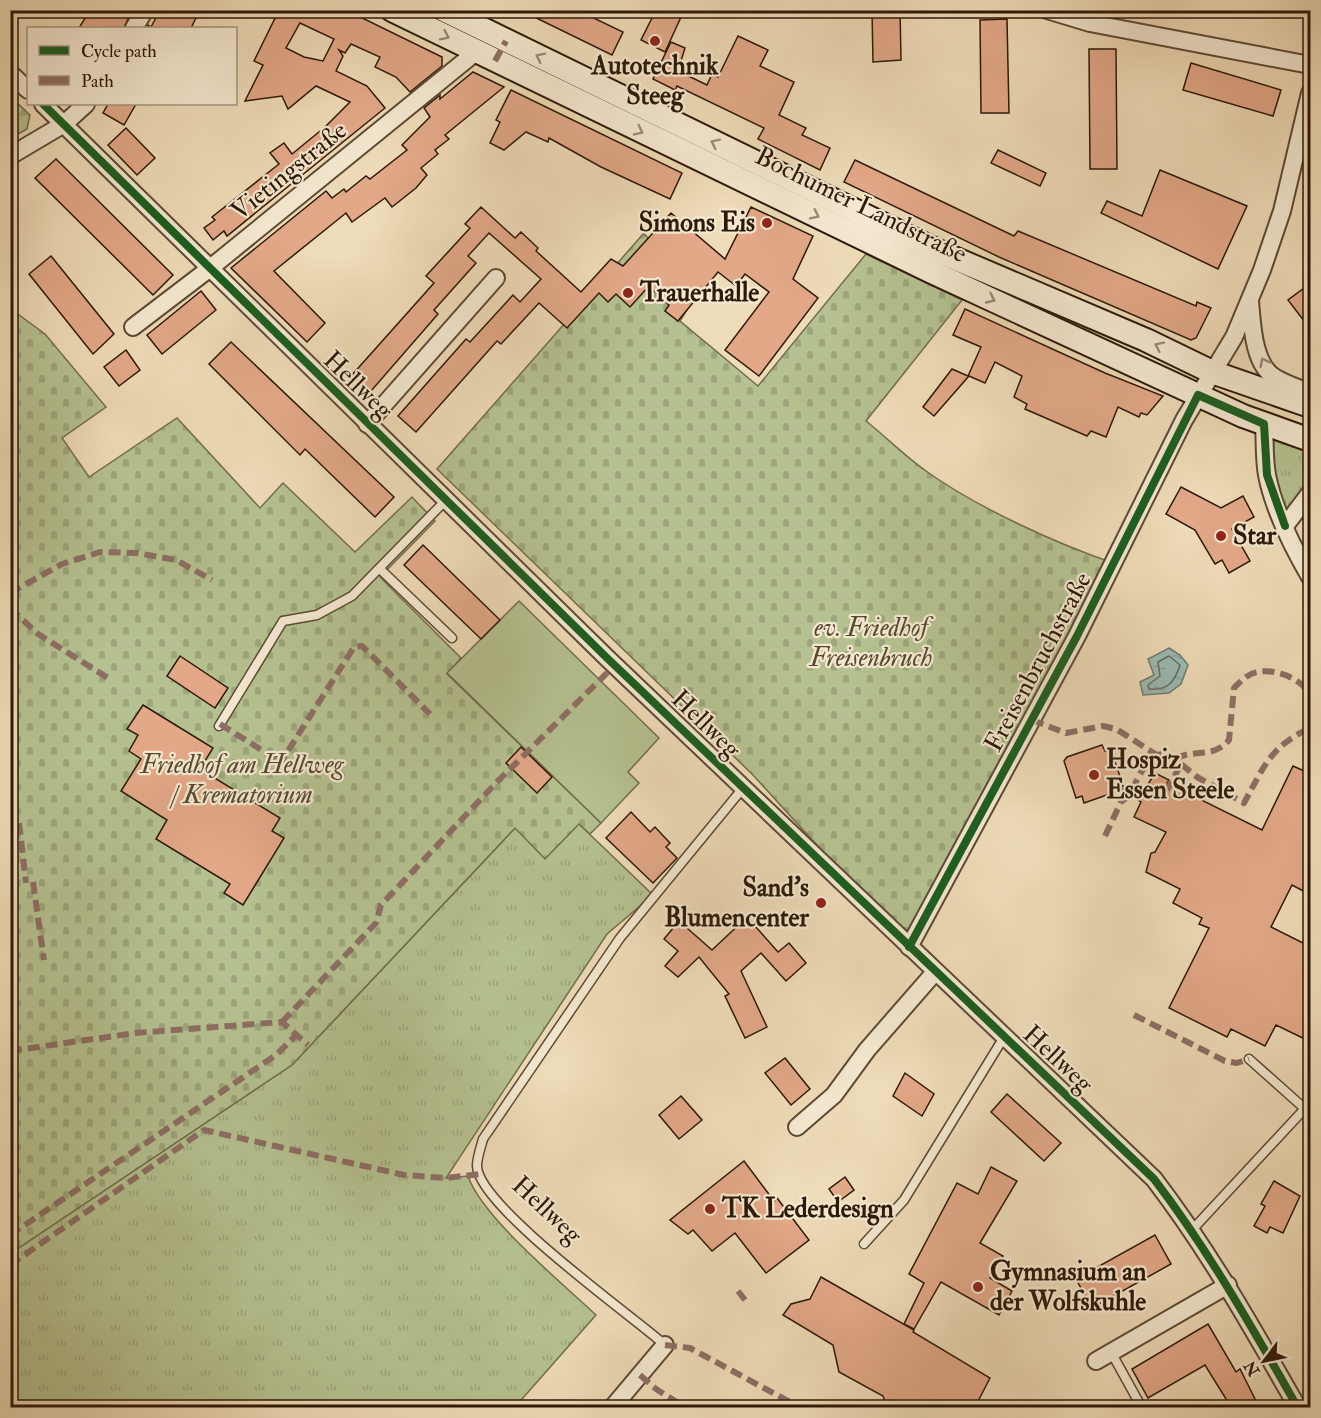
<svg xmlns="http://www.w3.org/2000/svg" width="1321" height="1418" viewBox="0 0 1321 1418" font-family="'IM FELL Double Pica',serif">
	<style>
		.grass { fill: url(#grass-tufts); stroke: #716d4c; stroke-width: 1.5 }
		.forest { fill: url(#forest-firs); stroke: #716d4c; stroke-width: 1.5 }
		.cemetery { fill: url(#cemetery-stones); stroke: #716d4c; stroke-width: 1.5 }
		.park { fill: #b5c190; stroke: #716d4c; stroke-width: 1.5 }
		.water { fill: url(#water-ripples); stroke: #6e7a6f; stroke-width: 1.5 }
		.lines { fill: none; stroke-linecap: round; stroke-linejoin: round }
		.shore { stroke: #646a5e; stroke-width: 1.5 }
		.building { fill: #e2a888; stroke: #2d1908; stroke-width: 1.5; fill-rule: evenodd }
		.lane-casing { stroke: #5d4a34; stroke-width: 11 }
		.street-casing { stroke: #5d4a34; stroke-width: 20 }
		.secondary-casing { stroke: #2d1908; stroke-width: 26 }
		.lane { stroke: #f4e8d0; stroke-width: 8 }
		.street { stroke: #f4e8d0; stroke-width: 16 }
		.secondary { stroke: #f4e8d0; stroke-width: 22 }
		.quiet { stroke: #8d6e63; stroke-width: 6; stroke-dasharray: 12 6; stroke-linecap: butt }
		.cycleway-casing { stroke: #f4e8d0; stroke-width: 11 }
		.cycleway { stroke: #1b5e20; stroke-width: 8 }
		.oneway { stroke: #9a8b76 }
		.poi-dot { fill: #8f2418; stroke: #f4e8d0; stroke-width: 2 }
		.labels { text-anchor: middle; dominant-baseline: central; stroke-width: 4.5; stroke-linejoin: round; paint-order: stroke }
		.poi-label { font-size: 26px; font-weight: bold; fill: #2d1908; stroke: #f4e8d0; text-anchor: start }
		.street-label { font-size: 26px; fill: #2d1908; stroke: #f4e8d0 }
		.park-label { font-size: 26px; font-style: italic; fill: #564b31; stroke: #f4e8d0 }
	</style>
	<defs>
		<pattern id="grass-tufts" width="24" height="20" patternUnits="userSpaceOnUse" patternTransform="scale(1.5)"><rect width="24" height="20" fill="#b5c190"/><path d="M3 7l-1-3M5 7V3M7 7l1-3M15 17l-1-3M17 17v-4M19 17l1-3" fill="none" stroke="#9ca57b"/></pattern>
		<pattern id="forest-firs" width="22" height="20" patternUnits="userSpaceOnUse" patternTransform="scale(1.5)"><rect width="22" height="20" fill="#b5c190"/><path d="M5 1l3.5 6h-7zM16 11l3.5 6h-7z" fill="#9ca57b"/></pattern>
		<pattern id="cemetery-stones" width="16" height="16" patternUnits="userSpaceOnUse" patternTransform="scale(1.5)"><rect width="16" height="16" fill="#b5c190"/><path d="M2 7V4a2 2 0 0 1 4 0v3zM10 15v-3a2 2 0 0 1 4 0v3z" fill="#9ca57b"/></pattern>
		<pattern id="water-ripples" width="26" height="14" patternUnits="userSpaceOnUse" patternTransform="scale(1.5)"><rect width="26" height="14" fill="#9abab3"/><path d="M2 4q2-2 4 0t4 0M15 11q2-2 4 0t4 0" fill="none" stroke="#859f98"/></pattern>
	</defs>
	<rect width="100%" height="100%" fill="#eedbb7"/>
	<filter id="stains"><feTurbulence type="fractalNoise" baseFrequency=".00333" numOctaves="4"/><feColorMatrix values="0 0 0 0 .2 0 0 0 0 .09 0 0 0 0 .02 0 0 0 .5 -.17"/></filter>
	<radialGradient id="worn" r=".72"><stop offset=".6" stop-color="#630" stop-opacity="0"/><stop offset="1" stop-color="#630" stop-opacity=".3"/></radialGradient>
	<g class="grass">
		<path d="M1265,425L1310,441V492L1284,524Z"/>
		<path d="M579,824L653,895L607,934L446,1178L468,1176C481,1216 562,1283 596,1315L515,1407L11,1408V1253L292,1065L515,828Z"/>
	</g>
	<path class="forest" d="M11,97L30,115L27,129L11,138Z"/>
	<g class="cemetery">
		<path d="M644,233L693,300L680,321L758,386L866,254L962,300L866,421C886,437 905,456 926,471C976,507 1055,543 1113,563L908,945L753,775L437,469Z"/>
		<path d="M11,309L45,334L106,407L62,438L89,477L177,418L260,508L283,483L355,552L412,497L435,521L380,577L461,658L447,674L601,823L590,834L579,824L545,859L515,828L292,1065L11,1253Z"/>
	</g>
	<path class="park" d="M519,601L659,738L628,772L639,783L601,823L447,673Z"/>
	<path class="water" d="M1169,648L1180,655L1188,665L1181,684L1169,693L1143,695L1140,682L1154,675L1148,659Z"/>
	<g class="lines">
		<path class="shore" d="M1169,656L1180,665C1175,681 1168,691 1149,689L1148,685L1160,676L1158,662Z"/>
	</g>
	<g class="building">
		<path d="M90,10H123L130,14L124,28H79Z"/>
		<path d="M160,10H200L191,28H146L148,25L151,27Z"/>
		<path d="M274,10H346L442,57V66L410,92L396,77L375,67L380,57L351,44L345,53L339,50L343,56L336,71L367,86L385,108L227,236L224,231L213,240L204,228L215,220L212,217L279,164L270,153L284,143L292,154L325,127L350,102L316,86L288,109L282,96L245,101L263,65L254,61L278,12ZM300,23L334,39L323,61L304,57L286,48Z"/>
		<path d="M520,10H577L623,32L612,55Z"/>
		<path d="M656,10H669L681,17L665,52L641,40Z"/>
		<path d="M872,10H900L901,60L873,62Z"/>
		<path d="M1007,19L1009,113H981L980,20Z"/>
		<path d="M738,36L768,50L760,66L794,82L779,115L806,128L802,135L830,148L820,170L758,139L764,128L677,86L675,90L653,79L671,42L685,48L678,71L707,85L712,74L718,77Z"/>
		<path d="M1089,49H1116L1117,169H1090Z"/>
		<path d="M1191,63L1281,90L1273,116L1183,90Z"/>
		<path d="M473,72L504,87L445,135L449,139L435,150L438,154L421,168L427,175L416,188L392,207L385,198L352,222L346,213L274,271L325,323L307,342L231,268L326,191L332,198L344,189L346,192L366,176L370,179L407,150L402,145L430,117L424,108L440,95V99Z"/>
		<path d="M511,90L682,173L670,199L601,167L549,138L548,142L526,132L504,150L490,143L500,122L496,120Z"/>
		<path d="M108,104H136L124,125L103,113Z"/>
		<path d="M126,128L155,158L137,175L108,145Z"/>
		<path d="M998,150L1046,173L1040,186L991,163Z"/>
		<path d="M56,159L173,275L153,295L35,178Z"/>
		<path d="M855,160L1014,236L1018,231L1196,306L1197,302L1211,308L1196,338L1191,340L999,257L844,182Z"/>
		<path d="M1160,170L1247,206L1218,269L1101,213L1107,201L1142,216Z"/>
		<path d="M481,207L515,238L521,232L538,248L536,251L581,292L611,259L623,266L671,213L725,259L751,207L813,236L793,279L818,298L759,376L725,350L769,292L745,274L736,286L718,272L678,321L665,311L669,305L649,286L630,307L616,294L608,302L599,293L567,328L539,303L501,344L497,341L416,432L398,416L466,339L470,342L513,295L520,302L541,279L489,233L468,256L476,263L434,310L438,314L371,391L352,375L434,283L426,276L470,228L465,224Z"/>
		<path d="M51,256L114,334L93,354L29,274Z"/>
		<path d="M1311,283V330L1288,300Z"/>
		<path d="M201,291L216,310L162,354L147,335Z"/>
		<path d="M965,309L1105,373L1163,396L1147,415L1141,413L1139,417L1118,407L1106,437L1091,431L1087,436L1025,409L1027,404L1014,397L1022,376L995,362L985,383L969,376L934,416L923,407L952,369L968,376L981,347L953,335Z"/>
		<path d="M231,342L394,497L375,517L305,449L300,455L209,364Z"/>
		<path d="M126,350L140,370L119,386L104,367Z"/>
		<path d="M1181,487L1221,508L1243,496L1254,517L1232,529L1250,561L1229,573L1222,560L1215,564L1195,530L1166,514Z"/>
		<path d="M423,545L500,620L481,639L404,565Z"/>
		<path d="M180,656L228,688L215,708L167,676Z"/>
		<path d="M143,705L213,748L200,769L280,818L272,831L284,838L243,905L224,893L230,884L156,839L167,820L121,791L141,759L129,751L138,735L127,729Z"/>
		<path d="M1102,745L1105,751L1111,749L1124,789L1084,803L1082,796L1076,798L1064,761L1067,757Z"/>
		<path d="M521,747L552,777L537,793L506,763Z"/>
		<path d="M1293,766L1311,774V895L1292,885L1271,927L1311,947V1042L1276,1025L1265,1046L1231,1029L1227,1037L1169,1008L1209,928L1199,924L1202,918L1173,903L1180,889L1146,872L1151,853L1155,852L1166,832L1134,817L1141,802L1138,800L1155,773L1169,780L1167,783L1262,830Z"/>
		<path d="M631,812L650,832L655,827L670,843L666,847L677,858L653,883L606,838Z"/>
		<path d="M747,917L778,952L789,943L806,963L786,981L761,953L741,971L767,1027L745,1038L725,996L729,994L699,957L678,977L665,966L678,951L664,939L679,921L712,950Z"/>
		<path d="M785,1058L810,1089L791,1105L765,1073Z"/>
		<path d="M905,1073L934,1094L922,1116L893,1096Z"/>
		<path d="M1007,1094L1061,1143L1044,1161L991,1112Z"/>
		<path d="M681,1096L702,1120L679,1139L659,1115Z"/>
		<path d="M744,1161L774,1201L777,1198L809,1240L766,1273L735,1233L712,1251L693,1230L688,1234L670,1220Z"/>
		<path d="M991,1167L1017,1181L980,1243L1003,1256L990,1278L1012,1291L999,1315L941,1282L914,1329L904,1324L924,1283L909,1274L957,1183L978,1194Z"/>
		<path d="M845,1177L854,1190L838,1202L829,1189Z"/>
		<path d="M1274,1181L1300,1196L1283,1233L1270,1227L1267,1233L1254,1226L1265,1206L1261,1204Z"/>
		<path d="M1155,1235L1171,1264L1092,1308L1076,1279Z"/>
		<path d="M821,1277L914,1330L913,1332L990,1378L975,1407H887L883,1396L839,1372L833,1345L783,1315L791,1304L810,1299Z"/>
		<path d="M1208,1324L1236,1372L1240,1369L1259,1407H1231L1205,1365L1148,1398L1132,1369Z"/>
	</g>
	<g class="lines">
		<defs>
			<g id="lane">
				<path d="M380,569L452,638"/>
				<path d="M219,726L283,621L317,615L352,596L446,500"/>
				<path d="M1249,1059L1304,1108"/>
				<path d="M1192,1230L1310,1103"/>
				<path d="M864,1244L904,1200L1004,1037"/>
				<path d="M665,1345C631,1315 478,1206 477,1166C477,1157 481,1147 483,1139L620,938L743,788"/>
				<path d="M1111,1352L1142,1408"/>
			</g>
			<g id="street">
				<path d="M1047,10L1090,23L1310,65"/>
				<path d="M134,28L145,10"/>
				<path d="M10,73L28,90"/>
				<path d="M43,104L606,657L1154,1179C1209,1251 1253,1329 1298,1408"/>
				<path d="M10,156L64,124L86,104"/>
				<path d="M1250,301C1252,323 1253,366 1276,378C1286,384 1299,388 1310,393"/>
				<path d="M133,327L209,269L476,52"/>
				<path d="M367,424L496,278"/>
				<path d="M1264,424C1265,441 1264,458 1267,475C1274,511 1292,546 1310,577"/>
				<path d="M1285,526L1310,493"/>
				<path d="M909,947L1077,636L1184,420L1234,337L1262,270L1282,211L1310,93"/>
				<path d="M797,1127L834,1095L867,1050L935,972"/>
				<path d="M1096,1361L1228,1285"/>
				<path d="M612,1408L665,1345"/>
			</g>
			<g id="secondary">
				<path d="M392,10L930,271L1243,416L1310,440"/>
				<path d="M444,10L942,253L1146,340L1212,372L1310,406"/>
			</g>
		</defs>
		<use href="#lane" class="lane-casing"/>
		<use href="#street" class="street-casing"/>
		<use href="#secondary" class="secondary-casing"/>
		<use href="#lane" class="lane"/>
		<use href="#street" class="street"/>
		<use href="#secondary" class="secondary"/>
		<g class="quiet">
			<path d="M495,61L506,41"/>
			<path d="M10,593L62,564L100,552L137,553L176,560L212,580"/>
			<path d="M10,608L38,634L108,678"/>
			<path d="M1032,720L1066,733L1103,726L1116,729L1157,755"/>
			<path d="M220,724L276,759L279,765L354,647L362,646L430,714"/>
			<path d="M1176,759C1192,748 1212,760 1229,740L1234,688C1241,681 1247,674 1257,672C1276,668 1302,679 1310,695"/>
			<path d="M1181,764L1197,777L1244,803C1265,765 1270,747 1310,728"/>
			<path d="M1132,790C1142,770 1155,738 1181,764L1167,790"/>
			<path d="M19,823L26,883"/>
			<path d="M1105,836L1121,802L1130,795"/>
			<path d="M33,882L44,960"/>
			<path d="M1134,1015L1225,1061L1237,1063L1249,1059"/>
			<path d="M282,1022L376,923L381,905L497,782L615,665"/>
			<path d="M10,1051L135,1033L282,1022L308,1045"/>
			<path d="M10,1235L276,1055L297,1034"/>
			<path d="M10,1265L204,1130L404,1175L446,1178L481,1174"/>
			<path d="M738,1291L745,1300"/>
			<path d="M665,1345L690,1348L801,1408"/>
			<path d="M640,1375L656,1389L686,1408"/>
		</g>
		<defs>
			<g id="cycleway">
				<path d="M43,104L606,657L1154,1179C1209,1251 1253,1329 1298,1408"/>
				<path d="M909,947L1077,636L1198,395L1264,424L1267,475L1285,526"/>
			</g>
		</defs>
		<use href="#cycleway" class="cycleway-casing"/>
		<use href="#cycleway" class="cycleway"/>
	</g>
	<defs><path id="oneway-chevron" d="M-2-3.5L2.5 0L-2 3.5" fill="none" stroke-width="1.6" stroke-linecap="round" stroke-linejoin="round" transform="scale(1.5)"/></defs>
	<g class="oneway">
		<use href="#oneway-chevron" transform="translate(445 36) rotate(26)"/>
		<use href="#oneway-chevron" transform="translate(540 57) rotate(-154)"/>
		<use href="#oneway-chevron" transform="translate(639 131) rotate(26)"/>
		<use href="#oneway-chevron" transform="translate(715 143) rotate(-154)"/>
		<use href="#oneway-chevron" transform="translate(815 215) rotate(26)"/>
		<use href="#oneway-chevron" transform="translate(991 299) rotate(25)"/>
		<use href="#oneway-chevron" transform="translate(1159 346) rotate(-154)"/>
		<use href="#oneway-chevron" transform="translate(1264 362) rotate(-115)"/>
	</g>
	<g class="poi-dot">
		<circle cx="655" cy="41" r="6"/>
		<circle cx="767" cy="223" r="6"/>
		<circle cx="628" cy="293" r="6"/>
		<circle cx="1221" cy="536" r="6"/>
		<circle cx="1094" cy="775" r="6"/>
		<circle cx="821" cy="903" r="6"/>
		<circle cx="710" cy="1209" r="6"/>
		<circle cx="978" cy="1287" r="6"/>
	</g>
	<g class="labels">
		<g class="poi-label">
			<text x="655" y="66" text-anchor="middle">Autotechnik<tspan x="655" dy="30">Steeg</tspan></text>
			<text x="755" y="223" text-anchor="end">Simons Eis</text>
			<text x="640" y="293">Trauerhalle</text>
			<text x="1233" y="536">Star</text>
			<text x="1106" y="760">Hospiz<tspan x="1106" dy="30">Essen Steele</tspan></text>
			<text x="809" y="888" text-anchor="end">Sand's<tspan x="809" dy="30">Blumencenter</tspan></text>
			<text x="722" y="1209">TK Lederdesign</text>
			<text x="990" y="1272">Gymnasium an<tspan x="990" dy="30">der Wolfskuhle</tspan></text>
		</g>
		<g class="street-label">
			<text transform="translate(289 171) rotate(-39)">Vietingstraße</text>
			<text transform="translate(861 205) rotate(26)">Bochumer Landstraße</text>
			<text transform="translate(358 385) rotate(44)">Hellweg</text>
			<text transform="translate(1038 662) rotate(-62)">Freisenbruchstraße</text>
			<text transform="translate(706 724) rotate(44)">Hellweg</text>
			<text transform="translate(1058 1059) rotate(43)">Hellweg</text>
			<text transform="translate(547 1210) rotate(43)">Hellweg</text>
		</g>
		<g class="park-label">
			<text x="871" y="628">ev. Friedhof<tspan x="871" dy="30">Freisenbruch</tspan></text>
			<text x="242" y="765">Friedhof am Hellweg<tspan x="242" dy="30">/ Krematorium</tspan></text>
		</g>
	</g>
	<rect width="1321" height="1418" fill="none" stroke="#eedbb7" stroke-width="36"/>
	<rect x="12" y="12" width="1297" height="1394" fill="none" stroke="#2d1908" stroke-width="3"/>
	<rect x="18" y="18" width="1285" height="1382" fill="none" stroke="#2d1908" stroke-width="1.5"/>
	<rect x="27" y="27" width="210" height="78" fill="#f4e8d0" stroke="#a49580" stroke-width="1.5"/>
	<rect x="39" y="46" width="30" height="9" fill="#1b5e20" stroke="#a49580" stroke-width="1.5"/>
	<text x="81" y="57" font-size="18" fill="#2d1908">Cycle path</text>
	<rect x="39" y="76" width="30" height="9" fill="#8d6e63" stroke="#a49580" stroke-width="1.5"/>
	<text x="81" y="87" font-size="18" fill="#2d1908">Path</text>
	<g transform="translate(1264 1361) rotate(238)" stroke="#f4e8d0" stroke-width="4.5" paint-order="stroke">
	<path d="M0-4.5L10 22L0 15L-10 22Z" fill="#2d1908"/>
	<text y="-9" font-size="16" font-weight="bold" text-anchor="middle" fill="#2d1908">N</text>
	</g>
	<rect width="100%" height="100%" filter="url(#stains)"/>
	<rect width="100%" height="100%" fill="url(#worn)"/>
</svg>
